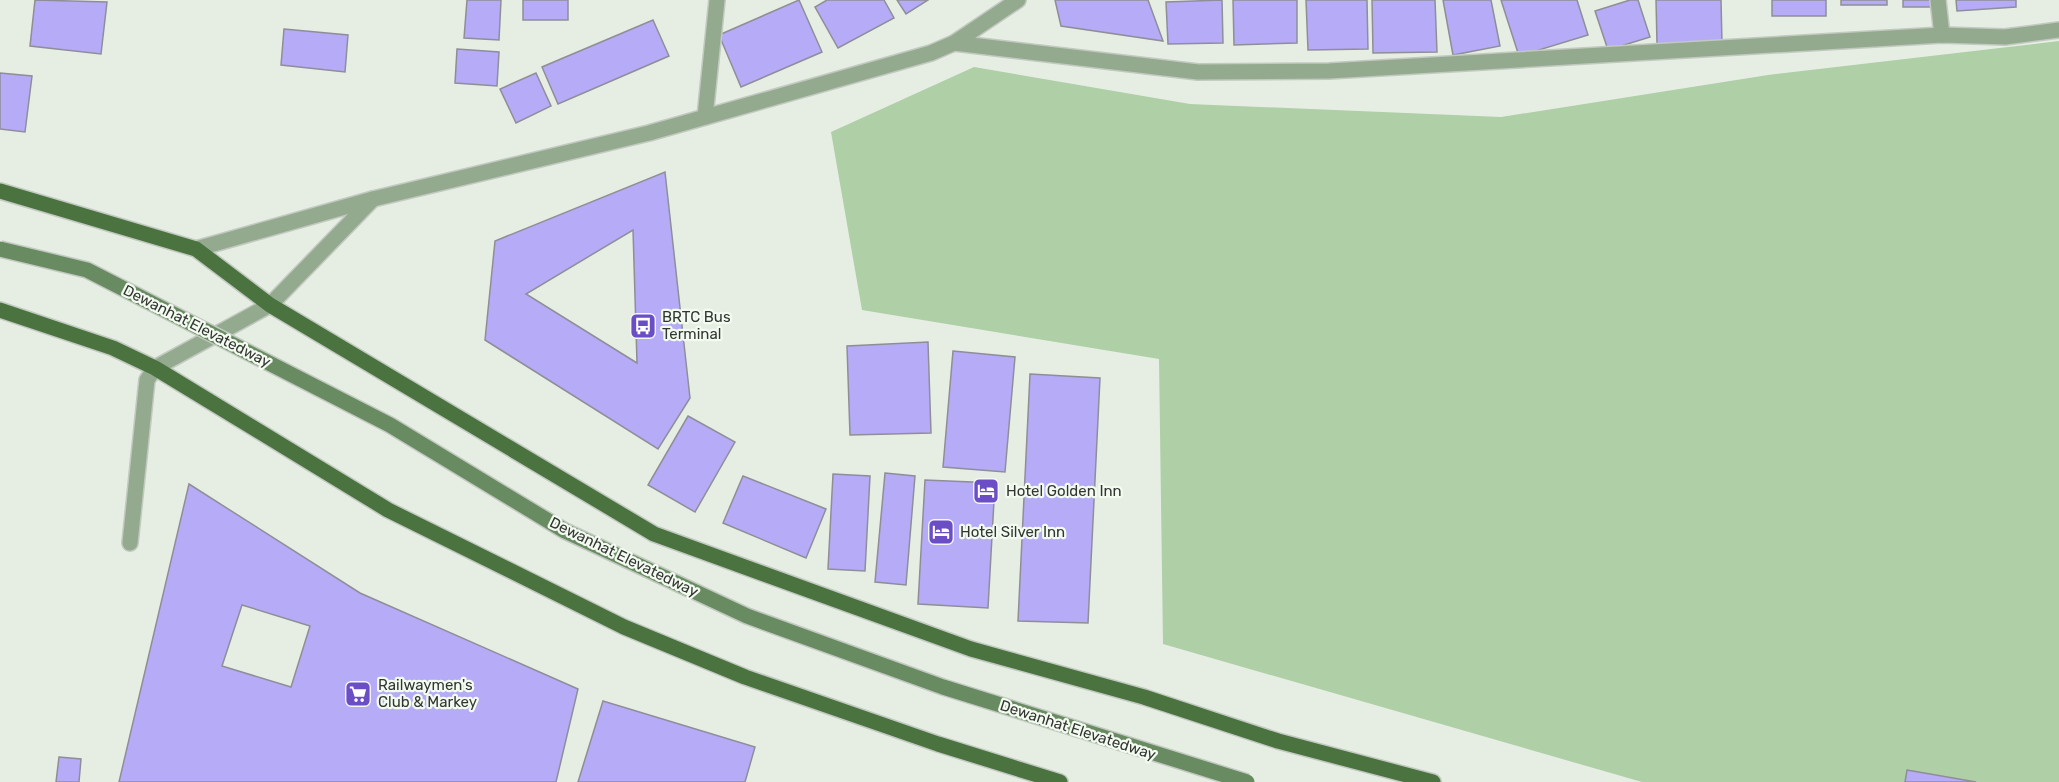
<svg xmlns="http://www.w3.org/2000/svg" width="2059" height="782" viewBox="0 0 2059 782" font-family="Rubik,sans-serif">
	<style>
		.green { fill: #afcfa7 }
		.building { fill: #b5abf6; stroke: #8f8e98; stroke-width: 1.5; fill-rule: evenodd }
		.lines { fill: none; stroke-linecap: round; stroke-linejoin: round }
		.minor-casing { stroke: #c2c9c0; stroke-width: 18 }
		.tertiary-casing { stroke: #c2c9c0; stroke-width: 18 }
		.primary-casing { stroke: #c2c9c0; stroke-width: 18 }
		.minor { stroke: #94aa8e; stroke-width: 15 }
		.tertiary { stroke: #94aa8e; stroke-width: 15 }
		.primary { stroke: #4a7340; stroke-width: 15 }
		.secondary-bridge-casing { stroke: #c2c9c0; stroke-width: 18; stroke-linecap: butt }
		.secondary-bridge { stroke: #698b61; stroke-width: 15 }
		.labels { text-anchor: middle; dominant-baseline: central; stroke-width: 4.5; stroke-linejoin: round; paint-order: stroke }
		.poi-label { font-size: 15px; fill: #323531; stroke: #f3fbf1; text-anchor: start }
		.street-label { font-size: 15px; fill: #323531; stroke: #f3fbf1 }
	</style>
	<rect width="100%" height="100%" fill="#e6eee4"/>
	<path class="green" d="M2059,41V782H1642L1163,644L1159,359L862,310L831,132L974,67L1190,104L1501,117L1768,75Z"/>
	<g class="building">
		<path d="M35,0L107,2L101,54L30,46Z"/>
		<path d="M467,0H501L499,40L464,38Z"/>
		<rect x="523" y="0" width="45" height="20"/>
		<path d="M799,0L822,52L741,87L719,35Z"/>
		<path d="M827,0H884L894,18L838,48L815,7Z"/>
		<path d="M897,0H928L906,14Z"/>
		<path d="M1055,0H1148L1163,41L1061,26Z"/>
		<path d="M1222,0L1223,43L1168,44L1166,2Z"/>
		<path d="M1233,0H1297V43L1234,45Z"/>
		<path d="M1306,0H1367L1368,49L1308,50Z"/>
		<path d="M1372,0H1435L1437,52L1373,53Z"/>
		<path d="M1443,0H1491L1500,46L1453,55Z"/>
		<path d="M1501,0H1577L1588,35L1519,56Z"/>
		<path d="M1630,0H1638L1650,37L1608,50L1595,11Z"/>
		<path d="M1656,0H1721L1722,43L1657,44Z"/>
		<rect x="1772" y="0" width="54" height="16"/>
		<rect x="1841" y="0" width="46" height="5"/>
		<rect x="1903" y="0" width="29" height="7"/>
		<path d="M1956,0H2016V7L1957,11Z"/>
		<path d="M653,20L669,56L558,104L542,67Z"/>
		<path d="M284,29L348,35L345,72L281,65Z"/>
		<path d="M457,49L499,52L497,86L455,83Z"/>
		<path d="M0,73L32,76L25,132L0,129Z"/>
		<path d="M536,73L551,106L516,123L500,89Z"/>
		<path d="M665,172L690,398L658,449L485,340L495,241ZM633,230L637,363L526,294Z"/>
		<path d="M928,342L931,433L850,435L847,346Z"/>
		<path d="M953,351L1015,357L1005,472L943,467Z"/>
		<path d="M1030,374L1100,378L1088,623L1018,621Z"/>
		<path d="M688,416L735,442L695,512L648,485Z"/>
		<path d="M885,473L915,476L906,585L875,582Z"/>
		<path d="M833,474L870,476L865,571L828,569Z"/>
		<path d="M743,476L826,509L806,558L723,523Z"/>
		<path d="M925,480L995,483L988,608L918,604Z"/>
		<path d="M189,484L360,593L578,689L556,782H119ZM242,605L310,626L291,687L222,666Z"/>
		<path d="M603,701L755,747L745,782H578Z"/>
		<path d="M59,757L81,759L79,782H56Z"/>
		<path d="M1907,770L1976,782H1905Z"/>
	</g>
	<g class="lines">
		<defs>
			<g id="minor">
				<path d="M1938,0L1942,35"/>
				<path d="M705,117L717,0"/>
				<path d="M130,543L147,380L155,368L270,305L373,199"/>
			</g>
			<g id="tertiary">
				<path d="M954,43L1198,72L1329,71L1942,35L2005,37L2059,30"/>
				<path d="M196,249L373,199L649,133L931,53L954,43L1018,0"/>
			</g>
			<g id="primary">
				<path d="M0,191L196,249L270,305L654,534L971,649L1144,697L1278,741L1433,782"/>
				<path d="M0,310L113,348L155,368L388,510L624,627L745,677L938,744L1060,782"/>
			</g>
		</defs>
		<use href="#minor" class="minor-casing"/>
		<use href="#tertiary" class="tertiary-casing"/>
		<use href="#primary" class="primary-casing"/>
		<use href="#minor" class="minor"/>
		<use href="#tertiary" class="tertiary"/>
		<use href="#primary" class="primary"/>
		<defs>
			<path id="secondary-bridge" d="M0,249L87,270L390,425L565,531L747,616L943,687L1247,782"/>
		</defs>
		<use href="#secondary-bridge" class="secondary-bridge-casing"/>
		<use href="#secondary-bridge" class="secondary-bridge"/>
	</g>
	<defs>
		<symbol id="bus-square" viewBox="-11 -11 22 22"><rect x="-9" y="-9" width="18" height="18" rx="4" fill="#6b4dc6" stroke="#f3fbf1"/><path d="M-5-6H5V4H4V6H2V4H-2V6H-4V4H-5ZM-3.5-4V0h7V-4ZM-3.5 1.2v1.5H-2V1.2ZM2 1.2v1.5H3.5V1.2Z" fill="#fff"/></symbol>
		<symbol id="hotel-square" viewBox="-11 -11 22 22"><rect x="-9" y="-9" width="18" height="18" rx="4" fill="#6b4dc6" stroke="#f3fbf1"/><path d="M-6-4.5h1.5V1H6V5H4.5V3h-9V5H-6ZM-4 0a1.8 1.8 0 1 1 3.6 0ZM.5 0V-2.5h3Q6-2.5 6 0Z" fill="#fff"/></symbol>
		<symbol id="supermarket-square" viewBox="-11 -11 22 22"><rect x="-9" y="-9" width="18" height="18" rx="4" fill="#6b4dc6" stroke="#f3fbf1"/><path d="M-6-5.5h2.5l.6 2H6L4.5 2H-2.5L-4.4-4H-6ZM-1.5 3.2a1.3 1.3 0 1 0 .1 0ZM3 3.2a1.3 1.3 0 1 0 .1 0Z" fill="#fff"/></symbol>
	</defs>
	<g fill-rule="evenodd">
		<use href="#bus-square" x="628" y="311" width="30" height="30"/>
		<use href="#hotel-square" x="971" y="476" width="30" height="30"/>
		<use href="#hotel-square" x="926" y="517" width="30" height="30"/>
		<use href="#supermarket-square" x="343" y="679" width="30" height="30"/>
	</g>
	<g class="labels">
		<g class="poi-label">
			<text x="662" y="317">BRTC Bus<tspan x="662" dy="17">Terminal</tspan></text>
			<text x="1006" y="491">Hotel Golden Inn</text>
			<text x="960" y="532">Hotel Silver Inn</text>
			<text x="378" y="685">Railwaymen's<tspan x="378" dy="17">Club &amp; Markey</tspan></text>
		</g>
		<g class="street-label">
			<text transform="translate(197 326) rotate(27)">Dewanhat Elevatedway</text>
			<text transform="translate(624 557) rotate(26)">Dewanhat Elevatedway</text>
			<text transform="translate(1078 730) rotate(18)">Dewanhat Elevatedway</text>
		</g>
	</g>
</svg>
